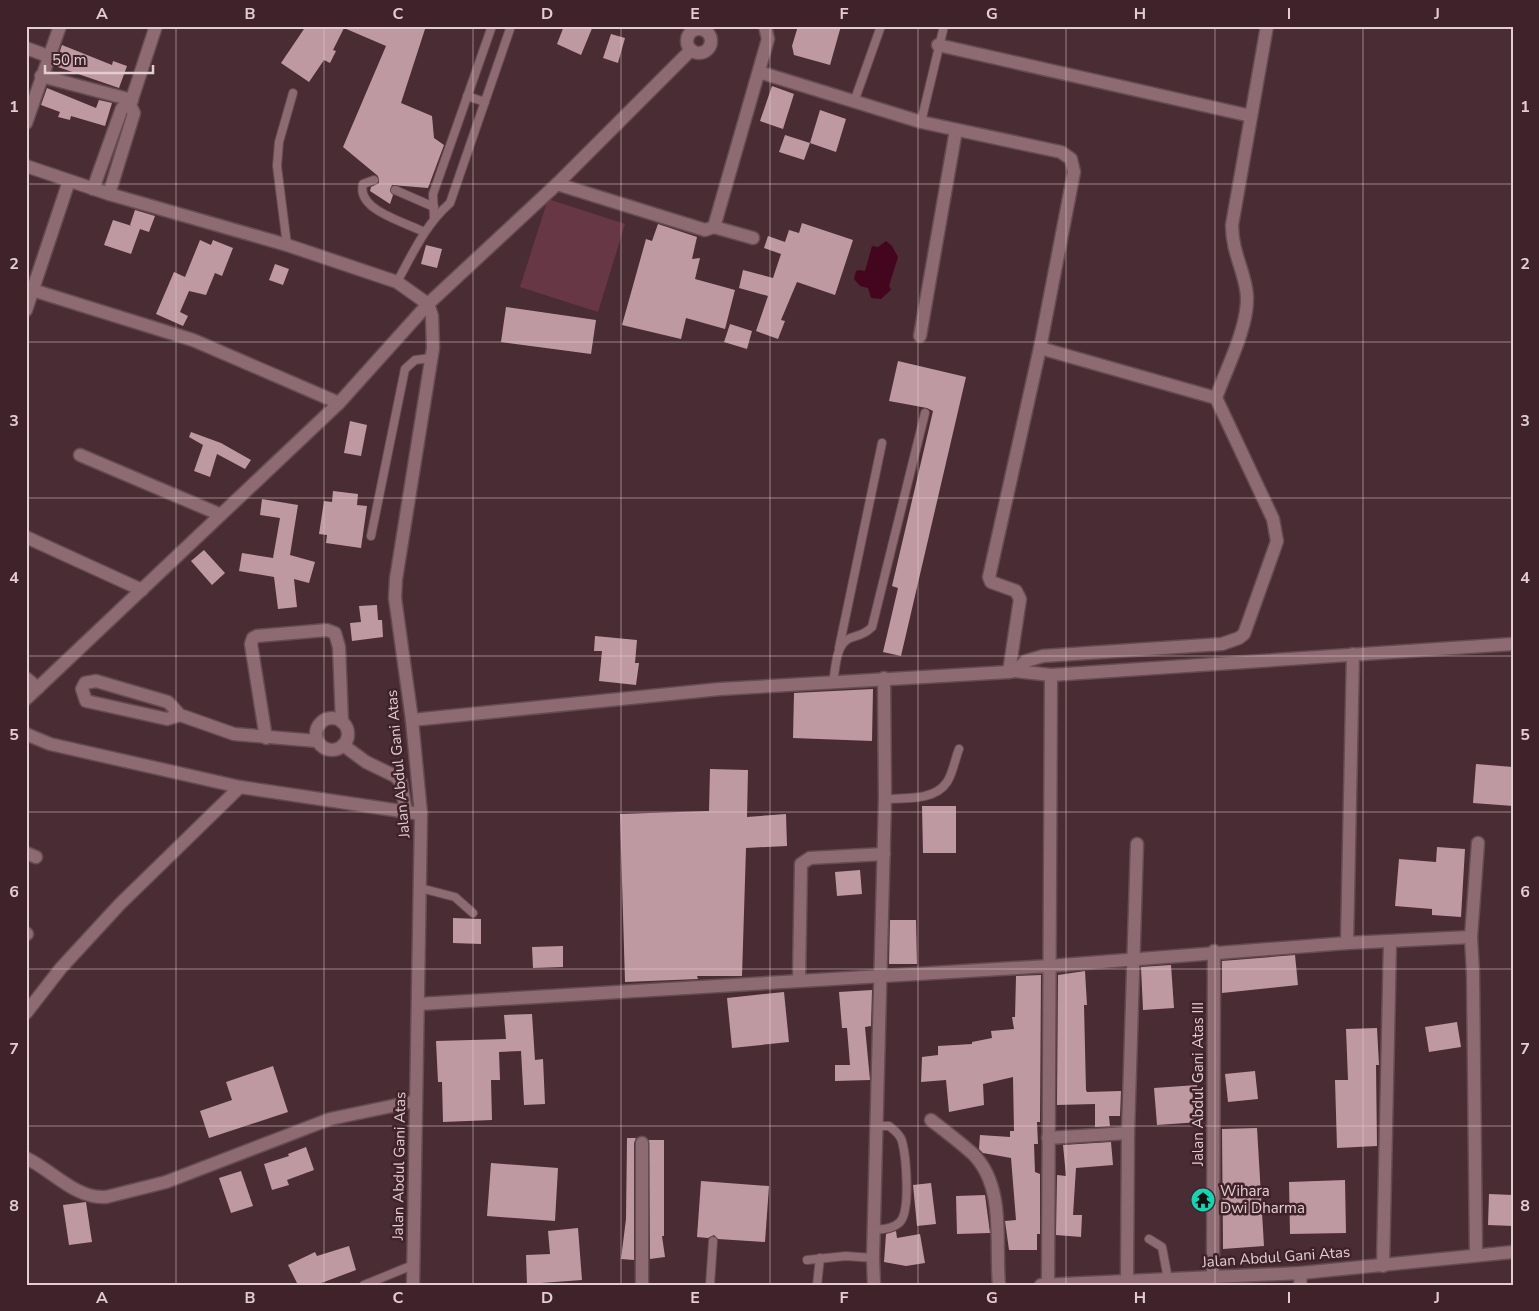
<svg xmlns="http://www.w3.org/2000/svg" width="1539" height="1311" viewBox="0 0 1539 1311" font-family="'Nunito Sans',sans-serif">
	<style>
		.green { fill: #683745 }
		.water { fill: #43061e }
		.building { fill: #bf99a1 }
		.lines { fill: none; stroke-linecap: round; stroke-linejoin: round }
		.service-casing { stroke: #654b52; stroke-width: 10 }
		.minor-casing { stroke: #654b52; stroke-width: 15 }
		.tertiary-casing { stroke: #654b52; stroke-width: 15 }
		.service { stroke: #8e6b73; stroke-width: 8 }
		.minor { stroke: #8e6b73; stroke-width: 12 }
		.tertiary { stroke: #8e6b73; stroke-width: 12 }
		.grid { fill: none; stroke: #e2ced2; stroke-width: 1; stroke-opacity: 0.55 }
		.labels { text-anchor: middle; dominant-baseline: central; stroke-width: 5; stroke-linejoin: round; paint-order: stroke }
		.street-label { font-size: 15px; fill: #e2ced2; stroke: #3f222a }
		.poi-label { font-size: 15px; fill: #e2ced2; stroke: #3f222a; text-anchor: start }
		.neatline { fill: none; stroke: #e2ced2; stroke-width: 2 }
		.grid-label { font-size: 16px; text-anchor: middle; font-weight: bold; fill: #e2ced2 }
	</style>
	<rect width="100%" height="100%" fill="#4a2c34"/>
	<path class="green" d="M548,199L625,224L598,312L520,287Z"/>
	<path class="water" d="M886,241L892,246L898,257L889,286L891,290L881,299L871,298L868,288L860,286L854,279L856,271L859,270L865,271L872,246L878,247Z"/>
	<g class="building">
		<path d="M306,26H426L401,103L432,116L434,138L444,145L428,188L392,185L390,191L393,195L390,204L370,191L371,187L379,183L378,176L343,147L386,46L344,28L333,50L336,51L330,63L324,60L309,82L281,63Z"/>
		<path d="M564,26H593L581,55L557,44Z"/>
		<path d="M798,26H841L830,65L794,55L792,46Z"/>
		<path d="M611,34L625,38L618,63L603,58Z"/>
		<path d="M62,45L112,65L113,61L127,66L119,88L55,66Z"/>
		<path d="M772,86L794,94L783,129L760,121Z"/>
		<path d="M47,88L96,108L99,100L112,103L105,126L71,116L70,120L58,117L60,112L41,105Z"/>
		<path d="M820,110L846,119L836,152L810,143L804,160L779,152L785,135L810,143Z"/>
		<path d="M135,210L155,216L149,232L140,229L131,254L104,245L113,220L132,226L130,225Z"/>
		<path d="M802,223L853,240L835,295L797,282L781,320L785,321L778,339L756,331L768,296L739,288L743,270L773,278L781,254L764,248L768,236L785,242L789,230L799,233Z"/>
		<path d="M658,224L697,237L692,259L700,258L695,279L735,290L725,329L686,318L681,339L622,325L646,239L652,241Z"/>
		<path d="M200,240L211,245L213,240L233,248L222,276L215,273L206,295L189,291L180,312L188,316L183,326L156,314L174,272L185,277Z"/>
		<path d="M426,245L442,249L437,268L421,264Z"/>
		<path d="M275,264L289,269L283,285L269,280Z"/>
		<path d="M506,307L596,320L591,354L501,342Z"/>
		<path d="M730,324L752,331L747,349L724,342Z"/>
		<path d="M898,361L966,377L901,656L883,652L898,588L892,586L933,411L927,408L889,401Z"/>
		<path d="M350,421L367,425L361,456L344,453Z"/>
		<path d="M191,432L221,443L251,460L245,469L217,454L210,477L194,471L203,445L189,437Z"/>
		<path d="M333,491L358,494L357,505L367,506L361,548L326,543L327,535L319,534L324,501L332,502Z"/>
		<path d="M262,499L298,505L290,555L315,562L309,583L294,579L297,607L278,609L274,577L239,571L242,553L273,558L280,518L260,515Z"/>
		<path d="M204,550L225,573L212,585L191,561Z"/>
		<path d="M377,605L378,620H382L383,637L352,641L350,623L361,622L359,606Z"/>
		<path d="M595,636L637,640L635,663H639L636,685L599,681L602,651H594Z"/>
		<path d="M873,689L872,741L793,738L794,693Z"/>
		<path d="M1476,764L1513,767V806L1473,803Z"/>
		<path d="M710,769L748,770L747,817L786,814L787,846L746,848L742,976H697L698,979L625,982L620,814L709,811Z"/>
		<path d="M922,806H956V853H923Z"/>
		<path d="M1437,847L1465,849L1461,917L1432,915V909L1395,906L1399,859L1436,862Z"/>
		<path d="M860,870L862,894L837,896L835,872Z"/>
		<path d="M453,918L481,919V944L453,943Z"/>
		<path d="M890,920H916L917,964H889Z"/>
		<path d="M563,946V967L533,968L532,947Z"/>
		<path d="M1295,955L1298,985L1222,993V961Z"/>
		<path d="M1171,965L1174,1008L1143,1010L1141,967Z"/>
		<path d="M1085,971L1087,1005H1084L1086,1090L1087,1092L1121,1091L1120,1116H1109L1110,1126L1095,1127V1104L1057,1105L1058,975Z"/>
		<path d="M1041,975L1040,1122H1037L1038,1144H1034L1035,1172L1040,1174V1234H1037V1250H1009L1005,1221L1016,1220L1011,1158L983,1153L979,1149L980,1135L1010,1137V1131H1014L1013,1077L983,1084L984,1105L949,1112L946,1080L921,1082L922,1057L938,1055V1046L972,1044V1042L992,1038L991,1031L1014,1029L1012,1017H1015L1016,976Z"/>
		<path d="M872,990L871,1026L865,1027L870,1080L835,1081V1065H850L847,1028H842L839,992Z"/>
		<path d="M784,992L789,1042L732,1048L727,998Z"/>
		<path d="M532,1014L535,1060L543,1059L545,1104L524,1105L521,1051L499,1052L500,1080H491L492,1120L443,1122L442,1082H438L436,1041L506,1039L504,1015Z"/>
		<path d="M1457,1022L1461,1047L1429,1052L1425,1027Z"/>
		<path d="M1377,1028L1379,1065H1376L1377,1146L1337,1148L1335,1080H1348L1346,1029Z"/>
		<path d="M273,1066L288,1112L209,1138L200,1111L232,1100L226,1082Z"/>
		<path d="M1255,1071L1258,1099L1228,1102L1225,1074Z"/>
		<path d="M1197,1085L1200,1122L1157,1125L1154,1088Z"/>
		<path d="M1257,1128L1264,1246L1223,1249L1222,1129Z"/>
		<path d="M627,1138H636L634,1143V1260L621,1259L626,1219Z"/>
		<path d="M649,1140H664V1236H662L665,1257L650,1259Z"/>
		<path d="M1111,1142L1113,1165L1076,1168L1073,1215H1082L1081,1237L1056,1235L1057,1175L1066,1176L1063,1145Z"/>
		<path d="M306,1147L314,1170L287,1180L289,1185L272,1190L264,1164L289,1156L288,1154Z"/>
		<path d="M491,1163L558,1168L555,1221L487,1216Z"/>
		<path d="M241,1171L253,1206L231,1213L219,1178Z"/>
		<path d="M1345,1180L1346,1233L1290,1234L1289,1182Z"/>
		<path d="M701,1181L769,1186L765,1242L718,1239L714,1235L708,1238L697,1237Z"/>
		<path d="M931,1183L936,1224L917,1226L913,1185Z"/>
		<path d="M1489,1194L1513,1195V1226L1488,1225Z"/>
		<path d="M985,1195L990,1233L957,1234L956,1196Z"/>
		<path d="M86,1202L92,1242L69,1245L63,1205Z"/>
		<path d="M578,1228L582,1280L527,1284L526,1255L550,1254L548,1231Z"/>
		<path d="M896,1231L897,1238L920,1234L925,1263L906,1266L884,1262L886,1234Z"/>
		<path d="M349,1246L356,1270L316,1285H298L288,1265L315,1252L317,1256Z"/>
	</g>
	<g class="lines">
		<defs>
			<g id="service">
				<path d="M694,26L695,30"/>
				<path d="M703,26V30"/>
				<path d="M467,96L485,102"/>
				<path d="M854,102L881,26"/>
				<path d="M921,122L944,26"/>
				<path d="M374,180L363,184C356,210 405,222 424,232"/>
				<path d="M395,190L434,207"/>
				<path d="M434,218L433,194L492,26"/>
				<path d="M287,245L277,166L279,142L293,93"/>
				<path d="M397,282C413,253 425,225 450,203L511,26"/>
				<path d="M371,536L405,369L415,360L431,358"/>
				<path d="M839,648L882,443"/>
				<path d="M833,682C836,668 835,645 850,638C859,635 865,634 872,627L925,413"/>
				<path d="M885,799C904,798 935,801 947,782C953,773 955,759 959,749"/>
				<path d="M420,888L455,897L473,913"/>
				<path d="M874,1230C883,1229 893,1229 900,1222C911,1210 906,1156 902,1141C900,1134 894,1130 889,1126H876"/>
				<path d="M1149,1239L1162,1247L1168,1279"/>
				<path d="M807,1260L846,1256L873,1258"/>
				<path d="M364,1285L413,1265"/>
				<path d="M710,1285L713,1241"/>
				<path d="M817,1285L820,1258"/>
			</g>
			<g id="minor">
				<circle cx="699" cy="41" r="12"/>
				<path d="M938,45L1251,116"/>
				<path d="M26,48L48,56"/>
				<path d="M759,72L921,122L1061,152L1071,159L1074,172L1040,348L989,577L991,582L1016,591L1020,599L1009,672"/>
				<path d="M41,76L132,100"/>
				<path d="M26,123L60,26"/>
				<path d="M557,184L705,230L714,227L768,39L765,26"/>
				<path d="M93,189L122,108L130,105"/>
				<path d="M109,194L134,113L130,105L156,26"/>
				<path d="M714,227L753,238"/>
				<path d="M26,288L193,340L339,403"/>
				<path d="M26,310L69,181"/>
				<path d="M920,336L956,130"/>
				<path d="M1040,348L1216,398"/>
				<path d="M80,455L219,514"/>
				<path d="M26,537L142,590"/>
				<path d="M1015,671L1051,675L1513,644"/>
				<path d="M26,678L38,688"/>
				<path d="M26,699L339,403L428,304L557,184L691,50"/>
				<path d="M180,715L167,719L86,701L82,689L85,683L96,681L168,702L180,715L234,734L317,741"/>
				<circle cx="332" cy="734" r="16"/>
				<path d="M412,720L720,689L1009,672L1015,671L1026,661L1043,656L1222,644L1239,638L1244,634L1275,547L1277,541L1273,519L1216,398C1226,369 1248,328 1247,297C1246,273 1232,254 1232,225L1267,26"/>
				<path d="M26,734L50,744L240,787L421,814"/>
				<path d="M266,738L251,644L253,638L257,636L327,630L335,633L339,647L342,722"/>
				<path d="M343,745L366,762L395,776L401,782L406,812"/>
				<path d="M26,853L36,857"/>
				<path d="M26,933L27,934"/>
				<path d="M1347,943L1353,654"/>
				<path d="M799,980L801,864L810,858L884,854"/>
				<path d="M419,1004L1049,966L1347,943L1471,937"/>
				<path d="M26,1013L61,968L120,904L240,787"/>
				<path d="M931,1120C945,1131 960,1142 973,1154C1006,1187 995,1243 999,1285"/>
				<path d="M1048,1138L1128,1133"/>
				<path d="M26,1158C52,1170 75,1199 106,1197L166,1182L330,1119L416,1101"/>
				<path d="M1476,1255L1473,973L1471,937L1478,843"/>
				<path d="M1383,1266L1390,942"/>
				<path d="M1213,1277L1214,951"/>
				<path d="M1127,1282L1128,1133L1137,844"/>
				<path d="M1048,1284L1051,675"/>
				<path d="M642,1285V1143"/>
				<path d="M874,1285L873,1258L885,799L884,678"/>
				<path d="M1300,1285L1301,1273"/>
			</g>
			<g id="tertiary">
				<path d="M26,166L109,194L287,245L397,282L428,304L432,316L433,348L396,579L395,598L412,720L421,814L413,1285"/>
				<path d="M1041,1285L1301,1273L1513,1252"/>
			</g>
		</defs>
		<use href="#service" class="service-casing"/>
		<use href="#minor" class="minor-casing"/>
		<use href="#tertiary" class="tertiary-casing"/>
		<use href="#service" class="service"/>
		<use href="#minor" class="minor"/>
		<use href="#tertiary" class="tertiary"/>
	</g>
	<path class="grid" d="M176,26V1285M324,26V1285M473,26V1285M621,26V1285M770,26V1285M918,26V1285M1066,26V1285M1215,26V1285M1363,26V1285M26,184H1513M26,342H1513M26,498H1513M26,656H1513M26,812H1513M26,969H1513M26,1126H1513"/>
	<defs>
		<symbol id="temple-disc" viewBox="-11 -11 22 22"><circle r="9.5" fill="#17d5b2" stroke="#3f222a"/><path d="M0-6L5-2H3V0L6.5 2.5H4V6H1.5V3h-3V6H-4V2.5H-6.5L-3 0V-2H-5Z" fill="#111"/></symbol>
	</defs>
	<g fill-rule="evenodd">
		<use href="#temple-disc" x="1189" y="1186" width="28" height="28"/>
	</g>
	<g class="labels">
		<g class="street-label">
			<text transform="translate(398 764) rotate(-95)">Jalan Abdul Gani Atas</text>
			<text transform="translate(1198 1084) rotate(-90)">Jalan Abdul Gani Atas III</text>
			<text transform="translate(399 1166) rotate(-89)">Jalan Abdul Gani Atas</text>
			<text transform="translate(1276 1257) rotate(-4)">Jalan Abdul Gani Atas</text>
		</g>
		<g class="poi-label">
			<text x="1220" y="1191">Wihara<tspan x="1220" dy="17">Dwi Dharma</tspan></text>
		</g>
	</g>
	<rect width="1539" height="1311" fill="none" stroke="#3f222a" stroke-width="55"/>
	<path d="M45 65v8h108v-8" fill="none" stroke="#e2ced2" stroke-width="2.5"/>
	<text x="52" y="65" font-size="15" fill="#e2ced2" stroke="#3f222a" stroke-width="4" paint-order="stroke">50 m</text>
	<rect x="28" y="28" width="1484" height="1256" class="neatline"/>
	<g class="grid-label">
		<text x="102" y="19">A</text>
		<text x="250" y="19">B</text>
		<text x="398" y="19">C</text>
		<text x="547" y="19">D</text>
		<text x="695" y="19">E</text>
		<text x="844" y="19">F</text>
		<text x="992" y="19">G</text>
		<text x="1140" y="19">H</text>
		<text x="1289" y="19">I</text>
		<text x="1437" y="19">J</text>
		<text x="14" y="112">1</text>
		<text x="1525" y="112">1</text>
		<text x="14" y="269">2</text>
		<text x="1525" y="269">2</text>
		<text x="14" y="426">3</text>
		<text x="1525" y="426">3</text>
		<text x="14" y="583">4</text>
		<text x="1525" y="583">4</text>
		<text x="14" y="740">5</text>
		<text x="1525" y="740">5</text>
		<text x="14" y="897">6</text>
		<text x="1525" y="897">6</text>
		<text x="14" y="1054">7</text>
		<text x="1525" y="1054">7</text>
		<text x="14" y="1211">8</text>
		<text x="1525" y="1211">8</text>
		<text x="102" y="1303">A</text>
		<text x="250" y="1303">B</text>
		<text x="398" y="1303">C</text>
		<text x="547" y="1303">D</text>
		<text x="695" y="1303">E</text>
		<text x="844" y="1303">F</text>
		<text x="992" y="1303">G</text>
		<text x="1140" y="1303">H</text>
		<text x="1289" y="1303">I</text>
		<text x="1437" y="1303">J</text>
	</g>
</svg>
